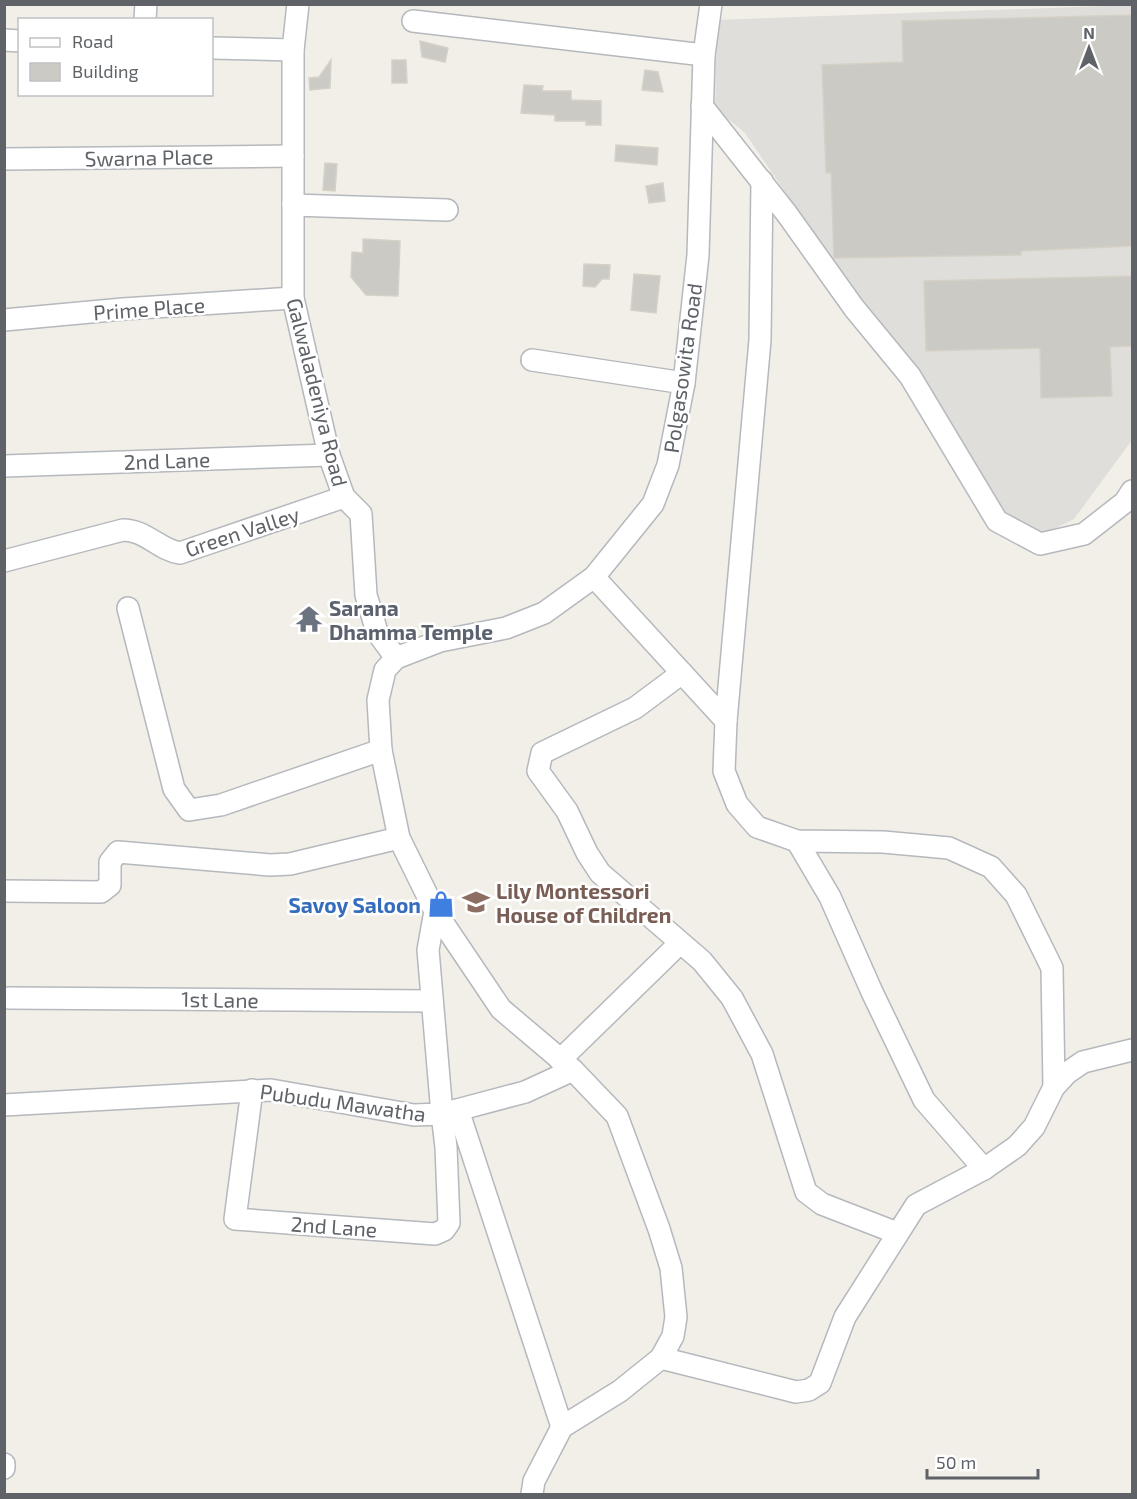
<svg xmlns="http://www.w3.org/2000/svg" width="1137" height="1499" viewBox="0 0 1137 1499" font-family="'Exo 2',sans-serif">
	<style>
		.industrial { fill: #e0deda }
		.building { fill: #cccac5; stroke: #d6d1c6; stroke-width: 1.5 }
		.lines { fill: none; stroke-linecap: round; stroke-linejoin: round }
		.minor-casing { stroke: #b5b8bc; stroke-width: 24 }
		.minor { stroke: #fff; stroke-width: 21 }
		.labels { text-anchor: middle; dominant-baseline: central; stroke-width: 5; stroke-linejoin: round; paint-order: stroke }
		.street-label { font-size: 21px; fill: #5f6368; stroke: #fff }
		.worship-label { font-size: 21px; font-weight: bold; fill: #5b616d; stroke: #fff; text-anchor: start }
		.education-label { font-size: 21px; font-weight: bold; fill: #785e54; stroke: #fff; text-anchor: start }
		.shop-label { font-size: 21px; font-weight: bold; fill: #366cbe; stroke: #fff; text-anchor: end }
	</style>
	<rect width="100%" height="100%" fill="#f1efe8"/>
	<path class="industrial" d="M1132,5V440L1074,519L1044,534L1015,536L947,430L745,133L715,108L717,20Z"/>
	<g class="building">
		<path d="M1132,15V246L1021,251V255L834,258L831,173H826L822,65L903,62L902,21Z"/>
		<path d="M420,41L448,48L445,62L422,57Z"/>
		<path d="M331,60L330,88L310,90L309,78L319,77Z"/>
		<path d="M392,60H406L407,83H392Z"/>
		<path d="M645,70L658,72L663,92L642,90Z"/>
		<path d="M524,85L543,86L542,91H571V100L601,101V125H586V121H555V115L521,113Z"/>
		<path d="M616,145L658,148L657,165L615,161Z"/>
		<path d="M325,163L337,164L335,191L323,190Z"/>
		<path d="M663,183L665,201L649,203L646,186Z"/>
		<path d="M363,239L400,241L398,296L366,295L351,277L352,252L363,253Z"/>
		<path d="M584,264L610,265L609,279H602L595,287L583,286Z"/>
		<path d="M634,274L660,276L656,313L631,310Z"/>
		<path d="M1132,276V346L1110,347L1112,396L1041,398L1040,348L926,351L924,281Z"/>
	</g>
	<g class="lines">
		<defs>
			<g id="minor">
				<path d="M298,4L293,50V298L329,455L344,497L361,514L366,595L377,632L396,658"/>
				<path d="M145,20L146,4"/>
				<path d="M413,21L704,55"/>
				<path d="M4,40L20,41"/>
				<path d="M212,48L293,50"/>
				<path d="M702,106L787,214L854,308L910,376L997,521L1040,544L1084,534L1125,502L1132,491"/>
				<path d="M4,159L293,156"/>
				<path d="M293,205L447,210"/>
				<path d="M4,320L123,309L293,298"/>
				<path d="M532,360L684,383"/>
				<path d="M4,466L329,455"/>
				<path d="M4,561L123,530C146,530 159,550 180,553L344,497"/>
				<path d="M594,577L726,721L760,340L762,181"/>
				<path d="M128,608L174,789L189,810L221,805L381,750"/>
				<path d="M682,673L635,708L542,753L538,771L567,811L587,853L600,873L702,961L732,998L762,1054L806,1192L822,1204L897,1233"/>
				<path d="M726,721L724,771L737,804L757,827L797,841L883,842L949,848L991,867L1016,895L1052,968L1054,1087"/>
				<path d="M797,841L830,897L872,992L924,1100L984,1169"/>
				<path d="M4,891L101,892L110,885V862L118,852L270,865L290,864L399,838"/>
				<path d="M8,998L432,1001"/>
				<path d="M560,1060L680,943"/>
				<path d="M252,1090L235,1219L435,1234L444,1230L449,1223L446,1147L442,1114L525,1092L573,1070"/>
				<path d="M4,1105L271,1090L414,1115L442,1114L428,950L435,911"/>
				<path d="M458,1110L562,1427"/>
				<path d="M661,1358L796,1392L809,1390L820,1383L845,1317L916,1205L984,1169L1017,1146L1034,1127L1054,1087L1067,1073L1083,1062L1132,1050"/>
				<path d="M4,1464V1468"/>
				<path d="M532,1494L534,1481L562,1427L620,1391L661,1358L673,1336L676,1317L671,1268L659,1229L617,1116L573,1070L501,1009L435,911L399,838L381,750L378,700L385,670L396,658L440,641L506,628L544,613L594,577L653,504L668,465L684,383L698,255L704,55L711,4"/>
			</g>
		</defs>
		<use href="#minor" class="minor-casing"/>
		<use href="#minor" class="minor"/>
	</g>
	<defs>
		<symbol id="temple-bare" viewBox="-9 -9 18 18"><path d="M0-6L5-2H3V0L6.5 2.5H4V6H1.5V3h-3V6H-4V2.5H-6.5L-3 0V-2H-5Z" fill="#6b7280" stroke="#fff" stroke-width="2.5" paint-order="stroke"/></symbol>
		<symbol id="school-bare" viewBox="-9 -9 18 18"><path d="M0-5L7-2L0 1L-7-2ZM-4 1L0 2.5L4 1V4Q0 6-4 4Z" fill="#8d6e63" stroke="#fff" stroke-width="2.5" paint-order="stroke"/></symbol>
		<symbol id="shop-bare" viewBox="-9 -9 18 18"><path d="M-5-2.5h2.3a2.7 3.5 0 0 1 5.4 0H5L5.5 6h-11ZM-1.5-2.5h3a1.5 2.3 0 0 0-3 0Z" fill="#3f7fe0" stroke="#fff" stroke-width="2.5" paint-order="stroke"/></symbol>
	</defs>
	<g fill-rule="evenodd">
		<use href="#temple-bare" x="290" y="600" width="38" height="38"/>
		<use href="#school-bare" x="457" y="883" width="38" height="38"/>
		<use href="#shop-bare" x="422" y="885" width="38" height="38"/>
	</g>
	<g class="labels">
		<g class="street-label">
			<text transform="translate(149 157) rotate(-1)">Swarna Place</text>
			<text transform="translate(149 308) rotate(-4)">Prime Place</text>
			<text transform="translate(682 368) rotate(-82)">Polgasowita Road</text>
			<text transform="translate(318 392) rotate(76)">Galwaladeniya Road</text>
			<text transform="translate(167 460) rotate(-2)">2nd Lane</text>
			<text transform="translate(242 531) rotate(-18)">Green Valley</text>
			<text transform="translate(220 999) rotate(1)">1st Lane</text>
			<text transform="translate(343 1102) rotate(8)">Pubudu Mawatha</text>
			<text transform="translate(334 1226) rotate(4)">2nd Lane</text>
		</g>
		<g class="worship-label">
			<text x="329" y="607">Sarana<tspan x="329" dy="24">Dhamma Temple</tspan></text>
		</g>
		<g class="education-label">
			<text x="496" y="890">Lily Montessori<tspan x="496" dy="24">House of Children</tspan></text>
		</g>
		<g class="shop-label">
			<text x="421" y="904">Savoy Saloon</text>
		</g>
	</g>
	<rect width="1137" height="1499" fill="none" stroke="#5f6368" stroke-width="12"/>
	<rect x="18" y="18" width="195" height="78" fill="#ffffff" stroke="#bfc1c3" stroke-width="1.5"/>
	<rect x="30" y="38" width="30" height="9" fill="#ffffff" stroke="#bfc1c3" stroke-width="1.5"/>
	<text x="72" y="48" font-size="18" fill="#5f6368">Road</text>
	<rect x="30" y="63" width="30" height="18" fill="#cccac5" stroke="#bfc1c3" stroke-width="1.5"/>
	<text x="72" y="78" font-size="18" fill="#5f6368">Building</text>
	<g transform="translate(1089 48)" stroke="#ffffff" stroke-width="4.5" paint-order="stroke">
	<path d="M0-4.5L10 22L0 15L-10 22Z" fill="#5f6368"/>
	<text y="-9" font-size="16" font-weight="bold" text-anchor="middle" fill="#5f6368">N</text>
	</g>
	<path d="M927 1469v9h111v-9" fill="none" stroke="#5f6368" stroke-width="3"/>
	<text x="936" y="1469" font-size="18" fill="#5f6368" stroke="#ffffff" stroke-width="4.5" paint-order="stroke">50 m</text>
</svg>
